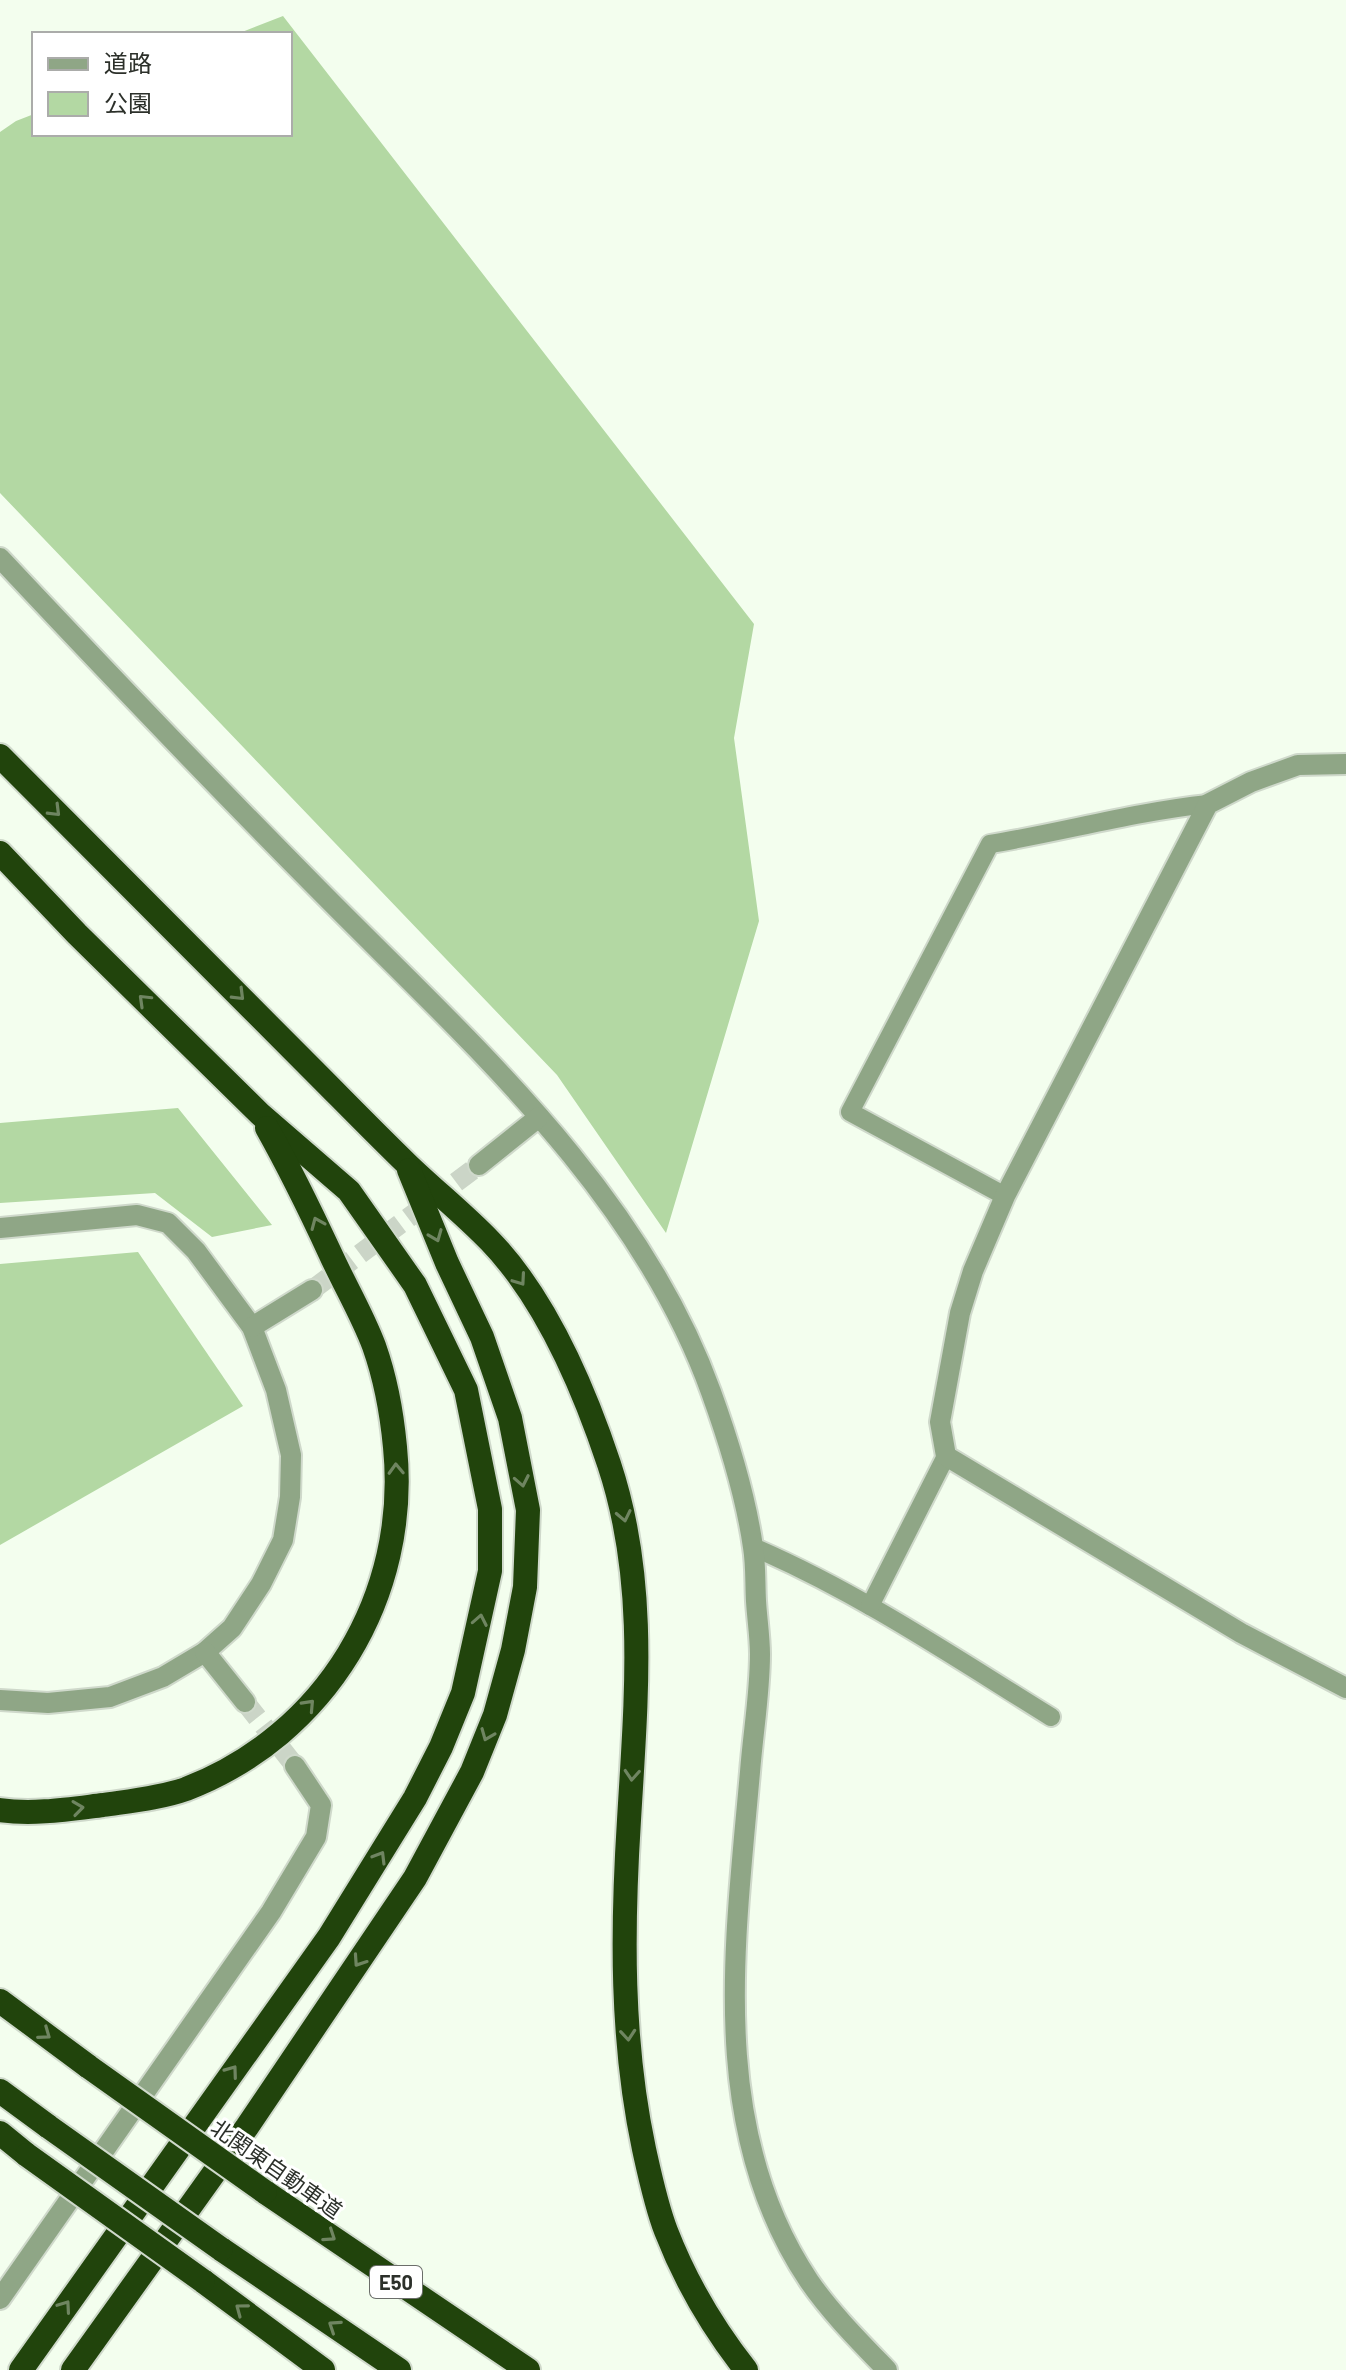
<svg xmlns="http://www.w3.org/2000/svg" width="1346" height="2370" viewBox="0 0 1346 2370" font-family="Barlow,'Noto Sans JP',sans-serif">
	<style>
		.green { fill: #b3d8a3 }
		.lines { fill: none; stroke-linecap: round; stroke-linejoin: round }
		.minor-tunnel { stroke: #cbd5c7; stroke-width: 20; stroke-dasharray: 20 10; stroke-linecap: butt }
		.service-casing { stroke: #cfd9cb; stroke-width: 22 }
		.minor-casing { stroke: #cfd9cb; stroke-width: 24 }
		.motorway-casing { stroke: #cfd9cb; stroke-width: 28 }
		.service { stroke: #8fa686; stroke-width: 18 }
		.minor { stroke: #8fa686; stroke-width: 20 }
		.motorway { stroke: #21440c; stroke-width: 24 }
		.motorway-bridge-casing { stroke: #cfd9cb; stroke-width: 28; stroke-linecap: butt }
		.motorway-bridge { stroke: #21440c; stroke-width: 24 }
		.oneway { stroke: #6f8561 }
		.labels { text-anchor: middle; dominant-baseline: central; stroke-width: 6; stroke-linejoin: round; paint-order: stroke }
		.shield { fill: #fff; stroke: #6b6e6a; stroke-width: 2 }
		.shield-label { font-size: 20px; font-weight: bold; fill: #2c302a }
		.street-label { font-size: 22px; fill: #2c302a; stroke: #fff }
	</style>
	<rect width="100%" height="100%" fill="#f3feee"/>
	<g class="green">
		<path d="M283,16L754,624L734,738L759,921L666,1233L557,1075L0,493V132L16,121L34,114V134H290V34H237Z"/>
		<path d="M178,1108L272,1225L212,1237L155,1193L0,1203V1123Z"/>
		<path d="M138,1252L243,1406L0,1545V1264Z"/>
	</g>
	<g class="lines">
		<g class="minor-tunnel">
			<path d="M312,1290L479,1165"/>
			<path d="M245,1702L295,1766"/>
		</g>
		<defs>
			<g id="service">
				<path d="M1005,1196L850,1112L990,844C1063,832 1134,812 1208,804"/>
				<path d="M753,1547C858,1592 954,1657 1051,1717"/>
				<path d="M870,1606L946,1456"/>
			</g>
			<g id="minor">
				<path d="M0,558C105,670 211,781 319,890C467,1040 638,1189 711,1392C728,1439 746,1498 753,1547C756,1565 755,1583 756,1601C757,1618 760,1637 760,1654C760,1693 753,1733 750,1772C735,1943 707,2129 809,2281C831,2313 860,2342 887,2370"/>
				<path d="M1346,764L1298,765L1251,782L1208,804L1005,1196L973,1271L960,1313L940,1422L946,1456L1241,1633L1346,1688"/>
				<path d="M479,1165L539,1117"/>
				<path d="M0,1228L137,1215L168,1223L196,1251L252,1327L276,1390L291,1455L290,1497L283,1540L261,1584L232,1628L205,1652L163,1677L110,1697L48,1703L0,1700"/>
				<path d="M252,1327L312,1290"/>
				<path d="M205,1652L245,1702"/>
				<path d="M0,2299L271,1912L316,1837L321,1805L295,1766"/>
			</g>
			<g id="motorway">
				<path d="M0,756C102,859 205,961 307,1064C340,1097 373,1131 407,1164C434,1190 464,1214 490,1241C546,1299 584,1389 609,1464C648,1581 636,1700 629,1820C622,1930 621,2041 644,2149C650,2176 656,2205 666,2231C685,2280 713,2328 746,2370"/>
				<path d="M0,853L77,934L260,1114L349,1191L415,1285L466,1390L490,1509V1571L463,1693L441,1747L415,1798L329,1937L21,2370"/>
				<path d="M0,1810C33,1815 70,1809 103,1805C130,1801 161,1798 186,1789C326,1735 410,1596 395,1447C392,1415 385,1377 374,1346C362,1314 344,1284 330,1253C310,1210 290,1169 267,1128"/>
				<path d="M0,2001L89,2067"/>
				<path d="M0,2091L49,2127"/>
				<path d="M0,2133L27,2155"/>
				<path d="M265,2192L528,2370"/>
				<path d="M221,2249L399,2370"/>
				<path d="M203,2281L323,2370"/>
				<path d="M73,2370L247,2127L415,1878L472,1772L495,1715L513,1650L525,1587L528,1510L510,1418L482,1337L447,1263L409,1170"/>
			</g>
		</defs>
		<use href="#service" class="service-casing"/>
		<use href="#minor" class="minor-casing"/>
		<use href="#motorway" class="motorway-casing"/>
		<use href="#service" class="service"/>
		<use href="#minor" class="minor"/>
		<use href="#motorway" class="motorway"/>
		<defs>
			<g id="motorway-bridge">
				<path d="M89,2067L265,2192"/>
				<path d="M49,2127L221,2249"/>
				<path d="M27,2155L203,2281"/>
			</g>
		</defs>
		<use href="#motorway-bridge" class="motorway-bridge-casing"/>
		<use href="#motorway-bridge" class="motorway-bridge"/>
	</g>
	<defs><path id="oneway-chevron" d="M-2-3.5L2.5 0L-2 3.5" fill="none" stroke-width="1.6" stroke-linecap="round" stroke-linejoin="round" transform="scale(2)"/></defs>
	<g class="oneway">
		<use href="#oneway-chevron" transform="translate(55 811) rotate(45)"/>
		<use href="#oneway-chevron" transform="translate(239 995) rotate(45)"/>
		<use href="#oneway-chevron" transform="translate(144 1000) rotate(-136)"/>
		<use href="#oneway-chevron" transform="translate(317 1223) rotate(-113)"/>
		<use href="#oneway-chevron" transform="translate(436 1236) rotate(68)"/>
		<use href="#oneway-chevron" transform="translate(520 1280) rotate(55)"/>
		<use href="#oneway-chevron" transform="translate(396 1469) rotate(-92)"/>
		<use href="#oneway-chevron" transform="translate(522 1481) rotate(79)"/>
		<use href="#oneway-chevron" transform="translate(624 1516) rotate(78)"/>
		<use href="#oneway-chevron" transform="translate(480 1620) rotate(-79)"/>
		<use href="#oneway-chevron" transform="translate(309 1705) rotate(-47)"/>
		<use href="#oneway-chevron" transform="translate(487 1735) rotate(112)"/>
		<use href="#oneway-chevron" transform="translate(632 1775) rotate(94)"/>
		<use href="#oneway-chevron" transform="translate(78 1808) rotate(-8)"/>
		<use href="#oneway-chevron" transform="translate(380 1857) rotate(-59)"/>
		<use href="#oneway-chevron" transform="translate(359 1961) rotate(124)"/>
		<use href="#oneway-chevron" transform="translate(45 2034) rotate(36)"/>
		<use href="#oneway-chevron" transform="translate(628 2035) rotate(85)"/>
		<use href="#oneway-chevron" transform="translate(232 2071) rotate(-54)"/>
		<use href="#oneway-chevron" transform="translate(330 2236) rotate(34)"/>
		<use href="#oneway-chevron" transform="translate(65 2306) rotate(-55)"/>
		<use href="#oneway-chevron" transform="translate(241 2309) rotate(-143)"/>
		<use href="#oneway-chevron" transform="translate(334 2326) rotate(-146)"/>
	</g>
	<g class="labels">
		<rect class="shield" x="370" y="2266" width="52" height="32" rx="6"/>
		<g class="shield-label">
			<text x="396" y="2282">E50</text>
		</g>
		<g class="street-label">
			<text transform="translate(277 2168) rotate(35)">北関東自動車道</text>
		</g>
	</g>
	<rect x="32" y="32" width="260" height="104" fill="#ffffff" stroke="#abacaa" stroke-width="2"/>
	<rect x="48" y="58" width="40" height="12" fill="#8fa686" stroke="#abacaa" stroke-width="2"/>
	<text x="104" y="72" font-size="24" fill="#2c302a">道路</text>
	<rect x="48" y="92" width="40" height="24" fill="#b3d8a3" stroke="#abacaa" stroke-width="2"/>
	<text x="104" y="112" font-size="24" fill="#2c302a">公園</text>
</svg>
